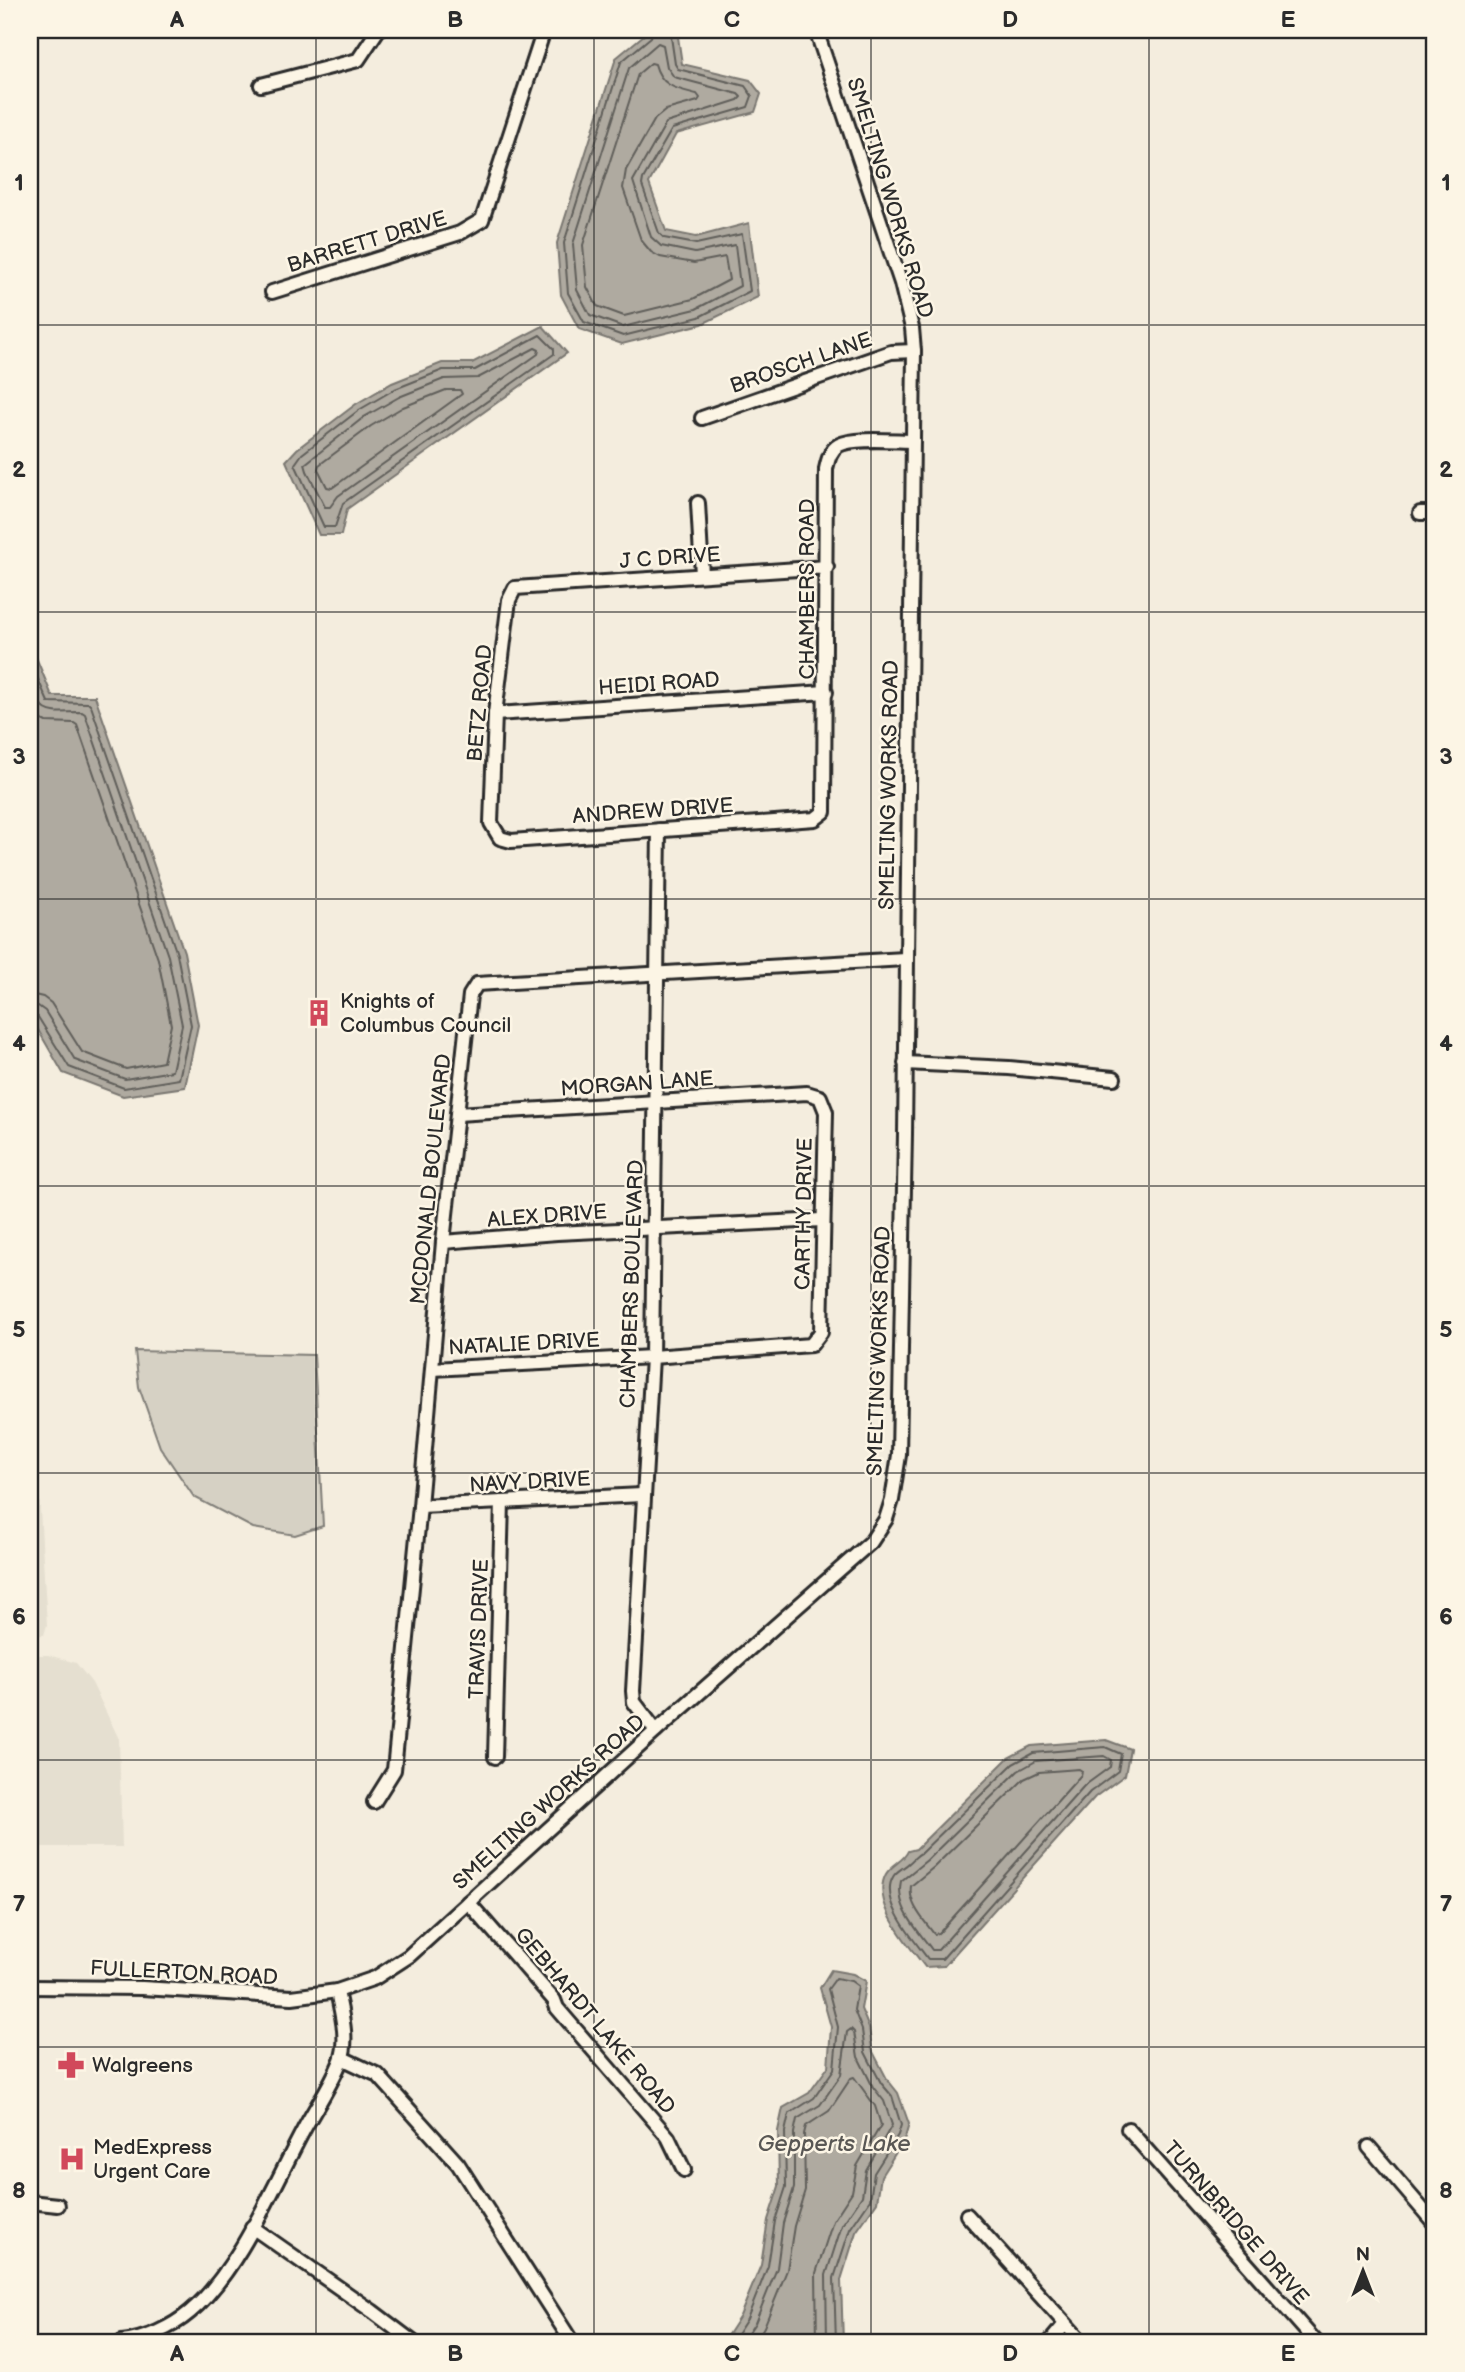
<svg xmlns="http://www.w3.org/2000/svg" width="1465" height="2372" viewBox="0 0 1465 2372" font-family="'Balsamiq Sans',sans-serif">
	<style>
		.built { fill: #e5dfd0 }
		.green { fill: #d6d1c4; stroke: #807e78; stroke-width: 2 }
		.water { fill: #afaaa0; stroke: #7a7771; stroke-width: 2 }
		.lines { fill: none; stroke-linecap: round; stroke-linejoin: round }
		.shore { stroke: #605e5a; stroke-width: 2 }
		.minor-casing { stroke: #2b2b2b; stroke-width: 18 }
		.minor { stroke: #fcf5e5; stroke-width: 12 }
		.grid { fill: none; stroke: #2b2b2b; stroke-width: 2; stroke-opacity: 0.55 }
		.labels { text-anchor: middle; dominant-baseline: central; stroke-width: 5; stroke-linejoin: round; paint-order: stroke }
		.street-label { font-size: 21px; fill: #2b2b2b; stroke: #fcf5e5 }
		.poi-label { font-size: 21px; fill: #2b2b2b; stroke: #fcf5e5; text-anchor: start }
		.water-label { font-size: 23px; font-style: italic; fill: #595754; stroke: #fcf5e5 }
		.neatline { fill: none; stroke: #2b2b2b; stroke-width: 2.5 }
		.grid-label { font-size: 23px; text-anchor: middle; font-weight: bold; fill: #2b2b2b }
	</style>
	<rect width="100%" height="100%" fill="#f4edde"/>
	<filter id="ink" filterUnits="userSpaceOnUse"><feTurbulence type="fractalNoise" baseFrequency=".0143" numOctaves="2"/><feDisplacementMap in="SourceGraphic" scale="14" xChannelSelector="R" yChannelSelector="G"/><feConvolveMatrix kernelMatrix="1 2 1 2 8 2 1 2 1" color-interpolation-filters="sRGB"/></filter>
	<g filter="url(#ink)">
		<g class="built">
			<path d="M30,1493H39L47,1625L44,1635L30,1636Z"/>
			<path d="M30,1655H48L76,1663L92,1683L119,1739L122,1847H30Z"/>
		</g>
		<path class="green" d="M135,1351L314,1355L323,1526L295,1535L253,1528L194,1497L160,1447L139,1387Z"/>
		<g class="water">
			<path d="M650,30H677L682,64L750,80L761,94L755,112L676,134L649,183L666,231L696,237L749,223L758,297L702,324L622,344L579,329L561,295L557,243L616,58Z"/>
			<path d="M543,326L567,353L347,509L341,535H319L286,461L297,449L356,404L392,383L442,363H472Z"/>
			<path d="M30,649L33,650L52,696H95L184,952L198,1025L185,1087L123,1096L63,1073L30,1016Z"/>
			<path d="M1106,1740L1130,1749L1125,1775L1095,1797L944,1966L925,1967C909,1945 870,1903 886,1874C892,1864 904,1861 908,1851L916,1849L1008,1758L1031,1746Z"/>
			<path d="M831,1970L853,1974L866,1981L861,2009L869,2028L872,2050L887,2079L898,2093L909,2124L905,2138L881,2176L877,2202L856,2232L841,2280L843,2342H723L740,2316L761,2265L768,2220L779,2186L778,2131L783,2108L809,2093L828,2067L831,2027L820,1988Z"/>
		</g>
		<g class="lines">
			<g class="shore">
				<path d="M653,30L651,37L621,62L564,243L568,293L584,322L623,336L699,317L750,291L742,234L696,244L664,238L659,233L642,185L643,179L672,129L748,107L752,96L745,86L678,69L675,64L670,30"/>
				<path d="M658,43L663,45L667,67L674,77L738,94L741,97L738,100L666,123L633,181L651,237L661,246L695,253L735,245L740,286L696,309L623,327L590,315L577,290L573,244L629,68Z"/>
				<path d="M651,63L655,64C661,87 677,89 697,94L700,98L698,101L666,110L655,119L626,170L623,188L641,240L651,252L660,257L694,263L725,257L729,280L693,299L624,316L597,306L587,287L583,245L638,74Z"/>
				<path d="M540,335L554,349V354L343,503L335,527H324L295,464L302,454L359,410L395,389L443,370H475Z"/>
				<path d="M535,348L539,350L538,354L338,496L330,507H325L307,471L305,464L364,417L399,397L444,379L478,378Z"/>
				<path d="M446,390H460L462,394L332,488L327,487L318,469L319,465L371,426L403,407Z"/>
				<path d="M30,661L48,702L88,703L91,706L177,954L191,1025L179,1079L124,1088L69,1067L38,1017L30,1014"/>
				<path d="M30,684C44,718 48,712 82,712L85,714L168,956L182,1025L172,1071L125,1079L75,1060L45,1011L38,1006L30,1005"/>
				<path d="M30,710L36,717L46,722L74,723L77,725L158,959L171,1025L163,1062L126,1069L82,1052L51,1003L43,997L30,994"/>
				<path d="M1105,1747L1121,1754L1118,1771L1090,1792L942,1959H928C915,1941 879,1901 893,1877C896,1871 904,1868 909,1863C914,1859 915,1856 921,1853L1013,1764L1033,1753Z"/>
				<path d="M1104,1756L1111,1760L1110,1767L1084,1786L938,1950H932C918,1930 895,1908 901,1881L927,1860L1018,1771L1036,1761Z"/>
				<path d="M1079,1769L1082,1771L1081,1775L939,1933L934,1934C924,1920 908,1904 911,1886L934,1867L1024,1779L1039,1772Z"/>
				<path d="M732,2342L747,2319L768,2266L775,2221L786,2187L785,2132L789,2114L814,2098L834,2069L838,2027L828,1989L836,1978L851,1981L858,1986L854,2010L862,2030L865,2052L881,2083L892,2096L901,2125L898,2135L874,2173L870,2200L850,2229L834,2278L836,2342"/>
				<path d="M742,2342L755,2323L777,2268L783,2223L794,2188V2133L797,2119L820,2105L841,2075L847,2032L851,2029L854,2032L858,2057L873,2087L884,2101L892,2125L866,2170L862,2196L842,2225L826,2275L827,2342"/>
				<path d="M755,2342L764,2327L787,2270L794,2226L805,2190L804,2134L806,2126L829,2111L851,2078L854,2077L875,2106L881,2125L857,2166L852,2192L833,2221L816,2273L817,2342"/>
			</g>
			<defs>
				<g id="minor">
					<path d="M261,85L358,60L378,30"/>
					<path d="M272,292L460,233L482,220L544,30"/>
					<path d="M702,418L891,352L914,351"/>
					<path d="M698,503L702,575"/>
					<path d="M1420,513H1435"/>
					<path d="M827,567L515,588L509,600L495,714L491,823L500,838L511,841L815,819L824,812L826,469C828,460 830,450 839,445C854,437 895,441 913,441"/>
					<path d="M495,714L826,692"/>
					<path d="M905,1063L1009,1068L1114,1078"/>
					<path d="M443,1242L557,1233L822,1220"/>
					<path d="M433,1369L652,1357L811,1345L821,1332L826,1112L820,1097L807,1093L457,1114"/>
					<path d="M420,1506L642,1495"/>
					<path d="M656,1731L634,1702L633,1691L652,1357L659,830"/>
					<path d="M495,1757L502,1502"/>
					<path d="M374,1802L394,1770L420,1506L443,1242L470,995L477,984L905,959"/>
					<path d="M468,1902L554,2000L557,2008L668,2137L684,2170"/>
					<path d="M30,1987L142,1988L292,1997L337,1991"/>
					<path d="M342,2058L378,2075L458,2164L572,2342"/>
					<path d="M1128,2129L1316,2342"/>
					<path d="M1369,2147L1435,2224"/>
					<path d="M30,2202L58,2205"/>
					<path d="M967,2215L1082,2342"/>
					<path d="M252,2227L372,2311L413,2342"/>
					<path d="M122,2342C146,2339 171,2328 190,2312C238,2272 273,2187 303,2131C315,2108 332,2084 341,2060C349,2039 341,2012 337,1991L375,1978L409,1956L656,1731L871,1542L886,1519L892,1500L899,1455L905,1134L914,351L912,328L901,283L816,30"/>
					<path d="M1050,2342L1065,2324"/>
				</g>
			</defs>
			<use href="#minor" class="minor-casing"/>
			<use href="#minor" class="minor"/>
		</g>
	</g>
	<path class="grid" d="M316,30V2342M594,30V2342M871,30V2342M1149,30V2342M30,325H1435M30,612H1435M30,899H1435M30,1186H1435M30,1473H1435M30,1760H1435M30,2047H1435"/>
	<defs>
		<symbol id="building-bare" viewBox="-9 -9 18 18"><path d="M-4-6H4V6H1V3H-1V6H-4ZM-2.5-4.3h1.7v1.8h-1.7ZM.8-4.3h1.7v1.8H.8ZM-2.5-1h1.7V.8h-1.7ZM.8-1h1.7V.8H.8Z" fill="#d1495b" stroke="#fcf5e5" stroke-width="2.5" paint-order="stroke"/></symbol>
		<symbol id="pharmacy-bare" viewBox="-9 -9 18 18"><path d="M-2-6h4v4h4v4h-4v4h-4v-4h-4v-4h4Z" fill="#d1495b" stroke="#fcf5e5" stroke-width="2.5" paint-order="stroke"/></symbol>
		<symbol id="hospital-bare" viewBox="-9 -9 18 18"><path d="M-5-5h3v3.5h4V-5h3V5h-3V1.5h-4V5h-3Z" fill="#d1495b" stroke="#fcf5e5" stroke-width="2.5" paint-order="stroke"/></symbol>
	</defs>
	<g fill-rule="evenodd">
		<use href="#building-bare" x="300" y="994" width="38" height="38"/>
		<use href="#pharmacy-bare" x="52" y="2046" width="38" height="38"/>
		<use href="#hospital-bare" x="53" y="2140" width="38" height="38"/>
	</g>
	<g class="labels">
		<g class="street-label">
			<text transform="translate(890 198) rotate(73)">SMELTING WORKS ROAD</text>
			<text transform="translate(367 242) rotate(-17)">BARRETT DRIVE</text>
			<text transform="translate(801 363) rotate(-19)">BROSCH LANE</text>
			<text transform="translate(670 558) rotate(-4)">J C DRIVE</text>
			<text transform="translate(807 589) rotate(-90)">CHAMBERS ROAD</text>
			<text transform="translate(659 684) rotate(-4)">HEIDI ROAD</text>
			<text transform="translate(480 703) rotate(-85)">BETZ ROAD</text>
			<text transform="translate(889 785) rotate(-89)">SMELTING WORKS ROAD</text>
			<text transform="translate(653 811) rotate(-4)">ANDREW DRIVE</text>
			<text transform="translate(637 1084) rotate(-4)">MORGAN LANE</text>
			<text transform="translate(431 1179) rotate(-84)">MCDONALD BOULEVARD</text>
			<text transform="translate(804 1214) rotate(-89)">CARTHY DRIVE</text>
			<text transform="translate(547 1216) rotate(-4)">ALEX DRIVE</text>
			<text transform="translate(632 1284) rotate(-88)">CHAMBERS BOULEVARD</text>
			<text transform="translate(524 1344) rotate(-3)">NATALIE DRIVE</text>
			<text transform="translate(879 1351) rotate(-88)">SMELTING WORKS ROAD</text>
			<text transform="translate(530 1482) rotate(-3)">NAVY DRIVE</text>
			<text transform="translate(479 1629) rotate(-88)">TRAVIS DRIVE</text>
			<text transform="translate(549 1802) rotate(-42)">SMELTING WORKS ROAD</text>
			<text transform="translate(184 1973) rotate(3)">FULLERTON ROAD</text>
			<text transform="translate(595 2021) rotate(50)">GEBHARDT LAKE ROAD</text>
			<text transform="translate(1236 2223) rotate(49)">TURNBRIDGE DRIVE</text>
		</g>
		<g class="poi-label">
			<text x="340" y="1001">Knights of<tspan x="340" dy="24">Columbus Council</tspan></text>
			<text x="92" y="2065">Walgreens</text>
			<text x="93" y="2147">MedExpress<tspan x="93" dy="24">Urgent Care</tspan></text>
		</g>
		<g class="water-label">
			<text x="834" y="2144">Gepperts Lake</text>
		</g>
	</g>
	<rect width="1465" height="2372" fill="none" stroke="#fcf5e5" stroke-width="77"/>
	<g transform="translate(1363 2271)" stroke="#fcf5e5" stroke-width="5" paint-order="stroke">
	<path d="M0-5L12 26L0 18L-12 26Z" fill="#2b2b2b"/>
	<text y="-10" font-size="19" font-weight="bold" text-anchor="middle" fill="#2b2b2b">N</text>
	</g>
	<rect x="38" y="38" width="1388" height="2296" class="neatline"/>
	<g class="grid-label">
		<text x="177" y="27">A</text>
		<text x="455" y="27">B</text>
		<text x="732" y="27">C</text>
		<text x="1010" y="27">D</text>
		<text x="1288" y="27">E</text>
		<text x="19" y="190">1</text>
		<text x="1446" y="190">1</text>
		<text x="19" y="477">2</text>
		<text x="1446" y="477">2</text>
		<text x="19" y="764">3</text>
		<text x="1446" y="764">3</text>
		<text x="19" y="1051">4</text>
		<text x="1446" y="1051">4</text>
		<text x="19" y="1337">5</text>
		<text x="1446" y="1337">5</text>
		<text x="19" y="1624">6</text>
		<text x="1446" y="1624">6</text>
		<text x="19" y="1911">7</text>
		<text x="1446" y="1911">7</text>
		<text x="19" y="2198">8</text>
		<text x="1446" y="2198">8</text>
		<text x="177" y="2361">A</text>
		<text x="455" y="2361">B</text>
		<text x="732" y="2361">C</text>
		<text x="1010" y="2361">D</text>
		<text x="1288" y="2361">E</text>
	</g>
</svg>
